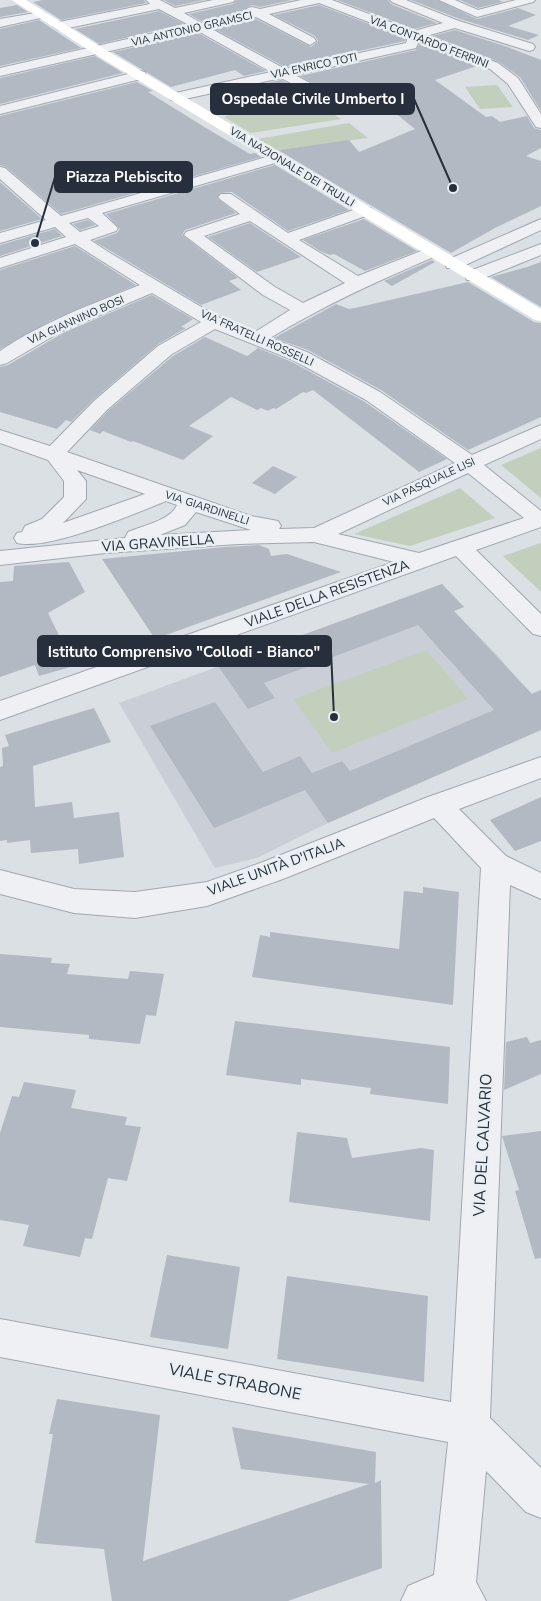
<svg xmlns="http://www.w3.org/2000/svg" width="541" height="1601" viewBox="0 0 541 1601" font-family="'Nunito Sans',sans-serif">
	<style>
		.built { fill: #cacfd7 }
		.green { fill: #c2cfbd }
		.building { fill: #b3b9c2 }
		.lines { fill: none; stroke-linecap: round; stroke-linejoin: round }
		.street-casing { stroke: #a1a7af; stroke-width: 2 }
		.street { fill: #eef0f4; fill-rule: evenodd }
		.secondary { fill: #fff; fill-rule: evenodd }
		.labels { text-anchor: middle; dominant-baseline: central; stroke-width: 5; stroke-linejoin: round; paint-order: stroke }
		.far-street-label { font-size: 11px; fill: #262f3b; stroke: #eaeff3 }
		.street-label { font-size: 14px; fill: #262f3b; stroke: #eaeff3 }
		.near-street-label { font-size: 16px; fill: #262f3b; stroke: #eaeff3 }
		.leader { fill: none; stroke: #262f3b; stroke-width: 2 }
		.callout-dot { fill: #262f3b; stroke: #eaeff3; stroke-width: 2 }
		.callout { fill: #262f3b; stroke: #262f3b; stroke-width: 2 }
		.callout-label { font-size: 15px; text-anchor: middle; font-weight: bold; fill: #fff }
	</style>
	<rect width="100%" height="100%" fill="#dbe0e5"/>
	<path class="built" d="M442,584L464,607L454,611L499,657L530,694L541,690V730L328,823L257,858L215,868L119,703Z"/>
	<g class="green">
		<path d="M497,85L513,107L480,109L465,87Z"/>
		<path d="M306,96L341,119L251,133L224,117L233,113Z"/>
		<path d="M349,123L368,138L277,150L258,139Z"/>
		<path d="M541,448V498L501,465Z"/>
		<path d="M460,488L495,518L410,546L354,534Z"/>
		<path d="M541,543V592L503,556Z"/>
		<path d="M427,650L468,699L332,753L293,699Z"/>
	</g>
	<g class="building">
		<path d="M43,0H144L146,3L61,20L33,2Z"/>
		<path d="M164,0H204L175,6Z"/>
		<path d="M237,0H292L260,7L252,5L247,7L244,11L201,21L189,14L233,4Z"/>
		<path d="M337,0H388L391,4L437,23L414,29Z"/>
		<path d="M411,0H437L477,19L518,8L536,15L508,26L539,35L528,40L460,19Z"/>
		<path d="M460,0H499L503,2L478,8Z"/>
		<path d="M17,5L28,12L0,17V8Z"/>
		<path d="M319,5L406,38L405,41L285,67L215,29L256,19L311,47L318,41L315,36L274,15Z"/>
		<path d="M159,11L184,24L99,44L75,29Z"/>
		<path d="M39,20L81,48L0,66V29Z"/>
		<path d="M455,30L511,48H510L541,60V111L520,77L499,62L432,36Z"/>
		<path d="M198,33L266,71L244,76L235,70L171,87L113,52Z"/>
		<path d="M420,43L477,66L435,80L486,117L492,116L500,122L527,116L534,128L541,130V148L526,156L541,161V206L495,228L451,253L278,150L349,140L359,152L415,129L364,88L329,92L300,76L416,50Z"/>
		<path d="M95,56L123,73L0,104V78Z"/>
		<path d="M281,80L306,93L279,99L258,85Z"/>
		<path d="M137,82L153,91L148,92L206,128L250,154L255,153L261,157L61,214L6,167L0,165V116Z"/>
		<path d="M275,165L349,210L288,231L232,192L220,193L217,198L236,213L185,230L182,235L238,278L229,281L241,290L201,305L94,241L117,233L120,229L106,214Z"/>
		<path d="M0,182L42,219L0,231Z"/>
		<path d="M364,219L417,251L365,271L334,254L330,255L320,251L303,240Z"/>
		<path d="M88,220L95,225L80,230L73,224Z"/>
		<path d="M250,223L301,257L257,272L208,237Z"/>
		<path d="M55,229L62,236L0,256V245Z"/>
		<path d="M75,246L136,285L50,321L0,349V270Z"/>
		<path d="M432,260L435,262L392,286L384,281Z"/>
		<path d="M541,262V307L491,277L527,267Z"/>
		<path d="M468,282L534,322L541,323V417L468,450L381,390L308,350L274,338L336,304L349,309L355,308Z"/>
		<path d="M152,295L193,319L181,327L186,328L157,345L93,400L71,422L66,420L57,429L0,412V367L8,365L63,333Z"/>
		<path d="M205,337L247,356L258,348L292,362L365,402L447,459L419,472L313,390L306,393L303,392L276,409L273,408L268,411L261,408L257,410L231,397L189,426L213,436L183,460L133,441L131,442L103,431L100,434L90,430L109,410L173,356Z"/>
		<path d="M273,466L297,477L275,494L252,483Z"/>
		<path d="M259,545L269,549L271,556L287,554L341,572L155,639L102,559L225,547Z"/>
		<path d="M69,562L85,592L48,613L74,666L39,676L35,665L0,677V582L13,581L14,566Z"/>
		<path d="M442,584L464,607L454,611L532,694L541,690V730L328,823L305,790L214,828L150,726L215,702L263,772L300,756L312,773L342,761L350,771L494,710L418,625L264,683L275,698L248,709L218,666Z"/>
		<path d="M94,708L111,742L33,766L35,807L72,802L74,818L119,812L124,857L79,864L78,849L31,853L30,840L7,843V840L0,841V767L3,766L2,748L9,746L5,735Z"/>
		<path d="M541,797V841L515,851L490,820Z"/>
		<path d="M423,887L459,892L453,1005L252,977L260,935L270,937V932L399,949L404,891L423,893Z"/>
		<path d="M0,954L52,958L51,963L70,964L67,974L128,979L130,971L164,974L156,1016L146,1015L140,1044L89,1039V1035L0,1027Z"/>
		<path d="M235,1021L450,1047L448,1104L370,1094L371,1088L301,1079V1085L226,1075Z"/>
		<path d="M527,1037L530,1043L541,1040V1074L504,1090L506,1042Z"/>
		<path d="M24,1082L76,1090L71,1108L127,1117L125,1125L141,1127L127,1181L108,1178L92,1239L85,1238L80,1257L23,1246L29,1225L0,1220V1133L12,1096L19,1097Z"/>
		<path d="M541,1131V1258L535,1259L515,1191L519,1190L502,1136Z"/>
		<path d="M297,1132L347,1138L352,1158L421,1148L434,1150L430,1221L289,1202Z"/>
		<path d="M167,1255L240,1267L228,1349L150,1337Z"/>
		<path d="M287,1276L428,1296L424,1382L277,1359Z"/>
		<path d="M57,1399L160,1415L143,1561L369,1484L241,1469L232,1427L376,1452L375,1483L381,1480L382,1568L288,1601H112L104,1549L35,1543L53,1434H49Z"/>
	</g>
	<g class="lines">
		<defs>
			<g id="street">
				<path d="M146,0H160L175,8L213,0H235L233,2L184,13L201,23L248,12L246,10L248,8L252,7L260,9L301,0H332L414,31L443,23L392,2L390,0H406L459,21L533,44L535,47L533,50L529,51L455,28L426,36L498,63L518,78L541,114V128L536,127L508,84L490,69L419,41L416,48L295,75L325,91L327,94L325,97L320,98L281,78L176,101L171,100L169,97L171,94L271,72L198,31L0,76V68L189,25L159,9L59,30L53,26L59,22L150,4ZM319,3L408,37L406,43L285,69L210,28L256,17L310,45L316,41L314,38L269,14Z"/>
				<path d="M439,0H455L478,10L516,0H535L533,2L477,17Z"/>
				<path d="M41,12L45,13L47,15L45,17L0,27V19Z"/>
				<path d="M140,71L145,72L146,75L145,78L0,114V106Z"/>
				<path d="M277,154L282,155L284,158L282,161L102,213L118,228L116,231L90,240L110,253L220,318L255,332L290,310L263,295L184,235L186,232L240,214L221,200L218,197L221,194H231L288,233L359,208H371L373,211L371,214L299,240L358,276L426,249H438L440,252L438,255C380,280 324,305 270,338L307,352L380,392L472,455L541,425V439L484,465L541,511V527L476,550L541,614V636L533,634L456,556L0,720V701L394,562L314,542L238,544L106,553L0,565V551L125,538L128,532C142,526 171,520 177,505L166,501C134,514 48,551 17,543L14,538L17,533L22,532L25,526L42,519L64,497V481L48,460L0,443V430L50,446L94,401L158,346L201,322L152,293L62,331L7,363L0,365V351C43,322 92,304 140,285L75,244L0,268V258L66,237L55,227L0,243V233L46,220L0,179V167L5,168L61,216ZM88,218L99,226L80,232L69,223ZM250,221L345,283L303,303L275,287L204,236ZM215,329L293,360L366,400L455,463L314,528L279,529L281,526L278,521L251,516L67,452L108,409L172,354ZM77,470L145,494L63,523L86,499V481ZM468,473L524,518L419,553L338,534ZM196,512L251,530L160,535L185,525Z"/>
				<path d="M541,219V230L459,268H447L445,264L447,260Z"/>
				<path d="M541,244V255L479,280H467L465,276L467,272Z"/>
				<path d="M541,757V778L459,809L506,856L541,873V899L510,885L490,1418L541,1468V1518L526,1512L486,1471L476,1582L486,1601H401L408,1586L434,1575L448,1442L0,1357V1319L451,1402L481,868L434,818L283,879L207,906L135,918L74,913L0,894V870L74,889L135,892L207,882L263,862L428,797Z"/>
			</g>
		</defs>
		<use href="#street" class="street-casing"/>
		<use href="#street" class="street"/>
		<path class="secondary" d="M12,0H26L101,47L541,309V321L535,320L93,53Z"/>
	</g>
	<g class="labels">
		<g class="far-street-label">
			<text transform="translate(192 29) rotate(-13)">VIA ANTONIO GRAMSCI</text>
			<text transform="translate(429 42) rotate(21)">VIA CONTARDO FERRINI</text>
			<text transform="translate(314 66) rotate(-12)">VIA ENRICO TOTI</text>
			<text transform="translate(292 167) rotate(31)">VIA NAZIONALE DEI TRULLI</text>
			<text transform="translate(76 320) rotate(-24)">VIA GIANNINO BOSI</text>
			<text transform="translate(257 338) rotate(24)">VIA FRATELLI ROSSELLI</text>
			<text transform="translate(429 482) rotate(-25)">VIA PASQUALE LISI</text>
			<text transform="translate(207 508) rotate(18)">VIA GIARDINELLI</text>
		</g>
		<g class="street-label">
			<text transform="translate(158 543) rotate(-4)">VIA GRAVINELLA</text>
			<text transform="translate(327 594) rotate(-20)">VIALE DELLA RESISTENZA</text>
			<text transform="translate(276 867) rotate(-20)">VIALE UNITÀ D'ITALIA</text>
		</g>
		<g class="near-street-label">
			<text transform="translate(483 1145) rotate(-87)">VIA DEL CALVARIO</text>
			<text transform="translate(235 1382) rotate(11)">VIALE STRABONE</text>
		</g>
	</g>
	<path class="leader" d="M453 188L414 99M35 243L55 177M334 717L331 651"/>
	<g class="callout-dot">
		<circle cx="453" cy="188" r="5"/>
		<circle cx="35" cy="243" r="5"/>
		<circle cx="334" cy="717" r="5"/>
	</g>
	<g class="callout">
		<rect x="211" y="84" width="203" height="30" rx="5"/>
		<rect x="55" y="162" width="137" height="30" rx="5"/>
		<rect x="38" y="636" width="293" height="30" rx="5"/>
	</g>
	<g class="callout-label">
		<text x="313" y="104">Ospedale Civile Umberto I</text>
		<text x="124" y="182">Piazza Plebiscito</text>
		<text x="184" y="657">Istituto Comprensivo "Collodi - Bianco"</text>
	</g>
</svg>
